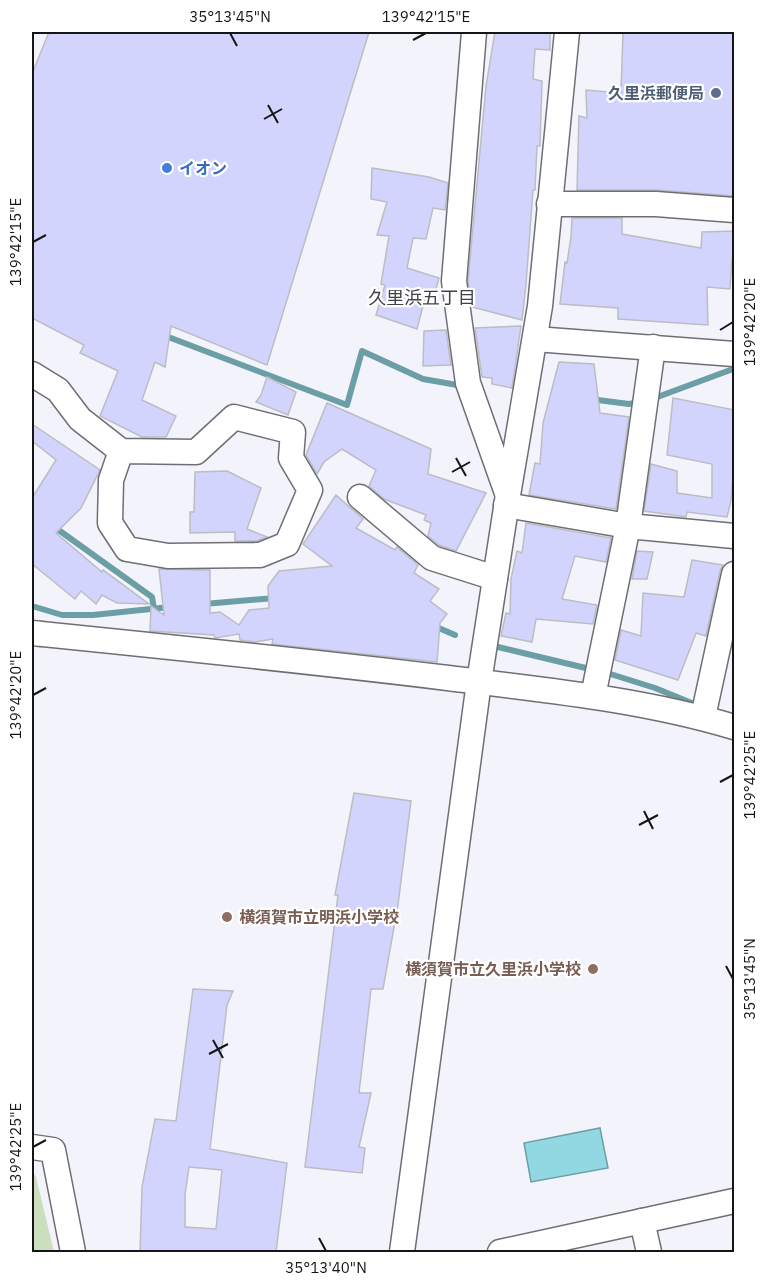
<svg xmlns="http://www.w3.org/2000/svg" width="766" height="1284" viewBox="0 0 766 1284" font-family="'IBM Plex Sans','Noto Sans JP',sans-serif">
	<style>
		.green { fill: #cbdebd }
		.water { fill: #92d8e2; stroke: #6c9ea5; stroke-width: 1.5 }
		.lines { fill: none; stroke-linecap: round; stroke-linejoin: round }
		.stream { stroke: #6c9ea5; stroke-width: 6 }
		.building { fill: #d3d4fd; stroke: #bcbcc3; stroke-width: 1.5; fill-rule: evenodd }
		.minor-casing { stroke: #6e6e75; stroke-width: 27 }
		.minor { stroke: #fff; stroke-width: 24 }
		.ticks { fill: none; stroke: #151517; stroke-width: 2 }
		.service-dot { fill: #5c6f8a; stroke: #fff; stroke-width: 2 }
		.shop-dot { fill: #3f7fe0; stroke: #fff; stroke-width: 2 }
		.education-dot { fill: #8d6e63; stroke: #fff; stroke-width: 2 }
		.labels { text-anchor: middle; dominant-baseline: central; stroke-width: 4.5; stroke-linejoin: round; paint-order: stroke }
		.service-label { font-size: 16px; font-weight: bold; fill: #4e5e75; stroke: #fff; text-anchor: end }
		.shop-label { font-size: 16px; font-weight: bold; fill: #366cbe; stroke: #fff; text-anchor: start }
		.education-label { font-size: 16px; font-weight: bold; fill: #785e54; stroke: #fff; text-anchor: start }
		.neighbourhood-label { font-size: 18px; fill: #414247; stroke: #fff }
		.neatline { fill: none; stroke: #151517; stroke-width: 2 }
		.ticks-label { font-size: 15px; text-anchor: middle; fill: #151517 }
	</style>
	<rect width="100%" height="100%" fill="#f3f4fb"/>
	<path class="green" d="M32,1171L36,1177L54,1252H32Z"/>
	<path class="water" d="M600,1128L608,1168L531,1182L524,1143Z"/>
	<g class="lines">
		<g class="stream">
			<path d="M163,335L347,405L362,351L423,379L463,386"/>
			<path d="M590,399L629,404L639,402"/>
			<path d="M652,399L733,369"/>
			<path d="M53,526L152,597L154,609"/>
			<path d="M204,604L275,598"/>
			<path d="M32,606L62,615H93L170,607"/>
			<path d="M434,626L455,635"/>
			<path d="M498,647L594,670"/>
			<path d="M604,672L655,688L699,706"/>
		</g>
	</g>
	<g class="building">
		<path d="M49,32H369L267,365L171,326L165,367L155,362L142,400L176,416L166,437H142L100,416L118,371L80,353L84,345L32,318V74Z"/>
		<path d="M495,32H550V50L535,49L533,79L542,81L540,146H537L535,190H533L526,284L522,320L472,307L468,281L486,86Z"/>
		<path d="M623,32H725L735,34V196L657,190H577L579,116L587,118L586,90L621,93Z"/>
		<path d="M372,168L429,177L448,183L445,210L433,208L426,239L413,238L407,268L439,278L434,296L426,294L417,329L376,315L385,285L381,284L389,236L377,235L387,202L371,199Z"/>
		<path d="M572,218H622V234L701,248L702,232L735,231L734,259H732L730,289L707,287L708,325L618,319V308L560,304L565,262L567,263L571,237Z"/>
		<path d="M521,326L512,388L492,384V378L482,377L475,328Z"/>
		<path d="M446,330L451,365L423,366L424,331Z"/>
		<path d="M559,362L594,364L600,413L629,417L616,509L529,495L535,463L540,464L543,423Z"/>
		<path d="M267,377L296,392L288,415L256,402L261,395Z"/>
		<path d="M673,398L735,410V452L731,501L727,517L687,512L686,517L644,511L651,464L677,471V493L712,498V464L667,455Z"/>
		<path d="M327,403L431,449L428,474L486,493L456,551L439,545L428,536L431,523L424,520L426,515L384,499L369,486L376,470L342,449L324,462L317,474L306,455Z"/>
		<path d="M32,424L100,470L81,508L56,533L102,572L103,570L149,604L117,603L102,595L96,604L81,591L75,599L32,564V498L56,460L32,441Z"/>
		<path d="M227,471L261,488L247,529L267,537L257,541H235V532L190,533V512H194L195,472Z"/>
		<path d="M336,495L363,519L356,528L395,550L397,547L418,565L414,573L439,589L430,601L447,614L440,623L437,662L272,644L273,639L255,642L240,640L239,634L215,638L214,635L150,631L151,606L164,615L159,569L210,570V613L220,612L239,625L249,610L269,608L268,586L279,571L332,566L303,544Z"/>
		<path d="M526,523L611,538L606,562L575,556L562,599L597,605L593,624L536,619L532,642L501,636L506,613L510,614L511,579L517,551L522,553Z"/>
		<path d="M637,551L653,552L647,579H632Z"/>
		<path d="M692,560L723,565L720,571L706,636L696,633L678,680L615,660L621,630L641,636L643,593L684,597Z"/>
		<path d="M354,793L411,801L398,905L383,989H371L359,1093H371L359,1147L365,1148L362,1173L305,1167L338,895H335Z"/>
		<path d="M193,989L233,991L227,1005L210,1149L287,1163L276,1252H140L142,1187L155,1119L176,1121ZM189,1167L222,1170L216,1229L185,1227V1195Z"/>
	</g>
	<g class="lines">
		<defs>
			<g id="minor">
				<path d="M474,32L454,281L468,383L507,493"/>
				<path d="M549,204H656L734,210"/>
				<path d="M535,339L734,354"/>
				<path d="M32,374L58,390L80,419L121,451L196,452L234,417L293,432L291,458L310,490L287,544L260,555L168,556L127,549L110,523L111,480L121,451"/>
				<path d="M360,497L432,558L495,578"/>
				<path d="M506,505L628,526L734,536"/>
				<path d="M32,633C170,647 309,661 448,678C544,690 641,699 734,727"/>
				<path d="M593,696L628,526L653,347"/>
				<path d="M703,717L734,574"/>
				<path d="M32,1147L53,1150L73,1252"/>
				<path d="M642,1221L649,1252"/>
				<path d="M402,1252L479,682L508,495L540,306L567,32"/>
				<path d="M500,1252L734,1201"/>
			</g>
		</defs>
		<use href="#minor" class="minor-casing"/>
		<use href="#minor" class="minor"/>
	</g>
	<path class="ticks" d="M230,33L237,46M413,40L426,33M268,105L278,123M264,119L282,109M33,242L46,235M720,330L733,322M456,458L466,476M452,472L470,462M33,695L46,688M720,782L733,775M644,811L653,829M639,825L658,815M726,966L733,979M213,1040L223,1058M209,1054L228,1044M33,1147L46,1140M319,1238L326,1251"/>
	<circle class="service-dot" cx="716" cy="93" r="6"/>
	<circle class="shop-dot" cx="167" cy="168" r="6"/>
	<g class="education-dot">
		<circle cx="227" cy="917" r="6"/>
		<circle cx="593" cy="969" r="6"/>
	</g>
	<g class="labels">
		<g class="service-label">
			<text x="704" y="93">久里浜郵便局</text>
		</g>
		<g class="shop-label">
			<text x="179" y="168">イオン</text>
		</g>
		<g class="education-label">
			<text x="239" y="917">横須賀市立明浜小学校</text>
			<text x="581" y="969" text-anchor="end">横須賀市立久里浜小学校</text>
		</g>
		<g class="neighbourhood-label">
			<text x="422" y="297">久里浜五丁目</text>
		</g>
	</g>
	<rect width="766" height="1284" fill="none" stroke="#ffffff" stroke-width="66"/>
	<rect x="33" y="33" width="700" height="1218" class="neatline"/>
	<g class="ticks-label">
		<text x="230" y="22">35°13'45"N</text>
		<text x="426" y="22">139°42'15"E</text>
		<text transform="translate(16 242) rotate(-90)" y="5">139°42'15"E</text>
		<text transform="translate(750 322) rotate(-90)" y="5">139°42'20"E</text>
		<text transform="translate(16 695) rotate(-90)" y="5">139°42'20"E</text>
		<text transform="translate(750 775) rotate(-90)" y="5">139°42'25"E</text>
		<text transform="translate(750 979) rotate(-90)" y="5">35°13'45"N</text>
		<text transform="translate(16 1147) rotate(-90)" y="5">139°42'25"E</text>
		<text x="326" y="1273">35°13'40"N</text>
	</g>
</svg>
